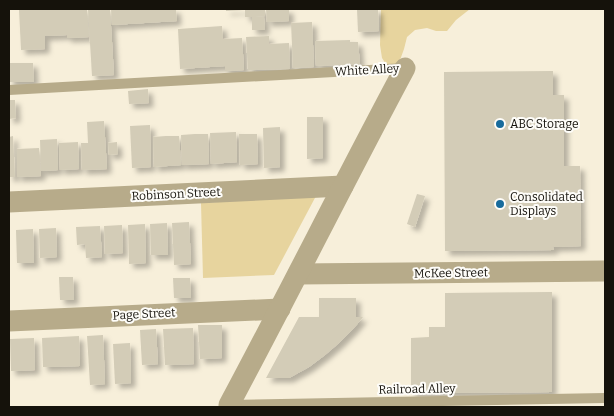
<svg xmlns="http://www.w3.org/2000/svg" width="614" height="416" viewBox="0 0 614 416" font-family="Bitter,serif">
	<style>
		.green { fill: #e7d49e }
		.building { fill: #d3ccb7; filter: url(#shadow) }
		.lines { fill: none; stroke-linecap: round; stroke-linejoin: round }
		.lane { stroke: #b7ab8a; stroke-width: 10 }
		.street { stroke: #b7ab8a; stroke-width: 21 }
		.poi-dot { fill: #176b9c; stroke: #fefdf9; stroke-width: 2 }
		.labels { text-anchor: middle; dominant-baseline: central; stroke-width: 4; stroke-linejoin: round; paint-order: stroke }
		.street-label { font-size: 12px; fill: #15120b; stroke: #fefdf9 }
		.poi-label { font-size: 12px; fill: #15120b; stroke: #fefdf9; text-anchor: start }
	</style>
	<defs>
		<filter id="shadow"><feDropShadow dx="4.5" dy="4.5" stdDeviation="2.5" flood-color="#0004"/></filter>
	</defs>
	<rect width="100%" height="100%" fill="#f7efda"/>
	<g class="green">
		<path d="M381,9H470L456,20L447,31H436L427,28L415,30L407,37L404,49L400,60L394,65L386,64L382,58L380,45Z"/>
		<path d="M316,196L274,275L203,278L201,203Z"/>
	</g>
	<g class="building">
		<path d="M19,9H87L89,37L67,38V35L45,36V49L21,50Z"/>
		<path d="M88,9H110L114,75L92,76Z"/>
		<path d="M111,9H176L177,21L112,25Z"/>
		<path d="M226,9H265V16L254,17H264L265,30H252V17H245V10L226,11Z"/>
		<path d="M266,9H289V21L267,22Z"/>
		<path d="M357,9H378L379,31L358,32Z"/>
		<path d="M312,22L314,67L293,68L291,23Z"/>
		<path d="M222,26L223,39L242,38L244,70L225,71V66L180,69L178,29Z"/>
		<path d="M269,36V44L289,43L290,69L248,70L246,37Z"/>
		<path d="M350,40V42H358L360,64L316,66L315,41Z"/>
		<path d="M9,63H33L34,82H9Z"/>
		<path d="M553,71V95H564V166H580L581,246L553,247L554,250L445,251L444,72Z"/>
		<path d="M148,89L149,103L129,104L128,91Z"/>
		<path d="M9,100H15L16,118L9,119Z"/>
		<path d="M307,117H323V158L307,159Z"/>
		<path d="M104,121L107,169L82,170L81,143H88L87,122Z"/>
		<path d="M150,125L151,167L132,168L130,126Z"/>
		<path d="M280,127V167L264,168L263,128Z"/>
		<path d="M236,132L237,162L211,164L210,133Z"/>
		<path d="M195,134H208L209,164L182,165L181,135Z"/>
		<path d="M239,134H257L258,164L240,165Z"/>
		<path d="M13,136L15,177H9V137Z"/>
		<path d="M166,136H179L181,165L154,167L153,137Z"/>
		<path d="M57,139L58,170L41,171L40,140Z"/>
		<path d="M78,142L79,169L60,170L59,143Z"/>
		<path d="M117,142L118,154L109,155L108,143Z"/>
		<path d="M39,148L41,176L17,177V149Z"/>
		<path d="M417,194L425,196L415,227L407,224Z"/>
		<path d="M189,222L191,264L174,265L172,223Z"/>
		<path d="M167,223L168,255H151L150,224Z"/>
		<path d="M145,224L146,263L129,264L128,225Z"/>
		<path d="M122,225L123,253L105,254L104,226Z"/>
		<path d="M100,226L102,257L86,258L85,244L77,245L76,227Z"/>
		<path d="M56,228L57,257L40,258L39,229Z"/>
		<path d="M33,229L34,263H17L16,230Z"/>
		<path d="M59,277H73L74,300H60Z"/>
		<path d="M173,278H190L191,298H174Z"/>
		<path d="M552,292V392L411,393V338L429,337V327H445V293Z"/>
		<path d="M319,298H356V317H363L354,328L339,343L325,355L309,367L289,378H266L299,317H319Z"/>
		<path d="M198,325H222V358L200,359Z"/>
		<path d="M193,328L194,364L165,365L163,329Z"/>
		<path d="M156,329L158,364L142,365L140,330Z"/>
		<path d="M103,335L105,384L90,385L87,336Z"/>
		<path d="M79,336L80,366L43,367L42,338Z"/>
		<path d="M34,338L35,370L11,371L10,339Z"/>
		<path d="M130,343L131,383L115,384L113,344Z"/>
	</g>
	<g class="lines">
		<g class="lane">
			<path d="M9,90L405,68"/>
			<path d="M229,405L605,398"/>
		</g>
		<g class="street">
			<path d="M9,202L343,186"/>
			<path d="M298,274L605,271"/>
			<path d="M9,321L280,309"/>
			<path d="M229,405C289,293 345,180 405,68"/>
		</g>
	</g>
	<g class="poi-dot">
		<circle cx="500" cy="124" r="5"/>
		<circle cx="500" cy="204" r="5"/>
	</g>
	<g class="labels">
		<g class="street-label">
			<text transform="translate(367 70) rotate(-3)">White Alley</text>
			<text transform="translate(176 194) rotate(-3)">Robinson Street</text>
			<text transform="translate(451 273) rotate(-1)">McKee Street</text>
			<text transform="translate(144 314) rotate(-3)">Page Street</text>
			<text transform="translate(417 389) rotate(-1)">Railroad Alley</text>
		</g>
		<g class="poi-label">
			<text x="510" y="124">ABC Storage</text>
			<text x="510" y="197">Consolidated<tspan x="510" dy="14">Displays</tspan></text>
		</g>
	</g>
	<rect width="614" height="416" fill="none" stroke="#15120b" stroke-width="20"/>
</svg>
